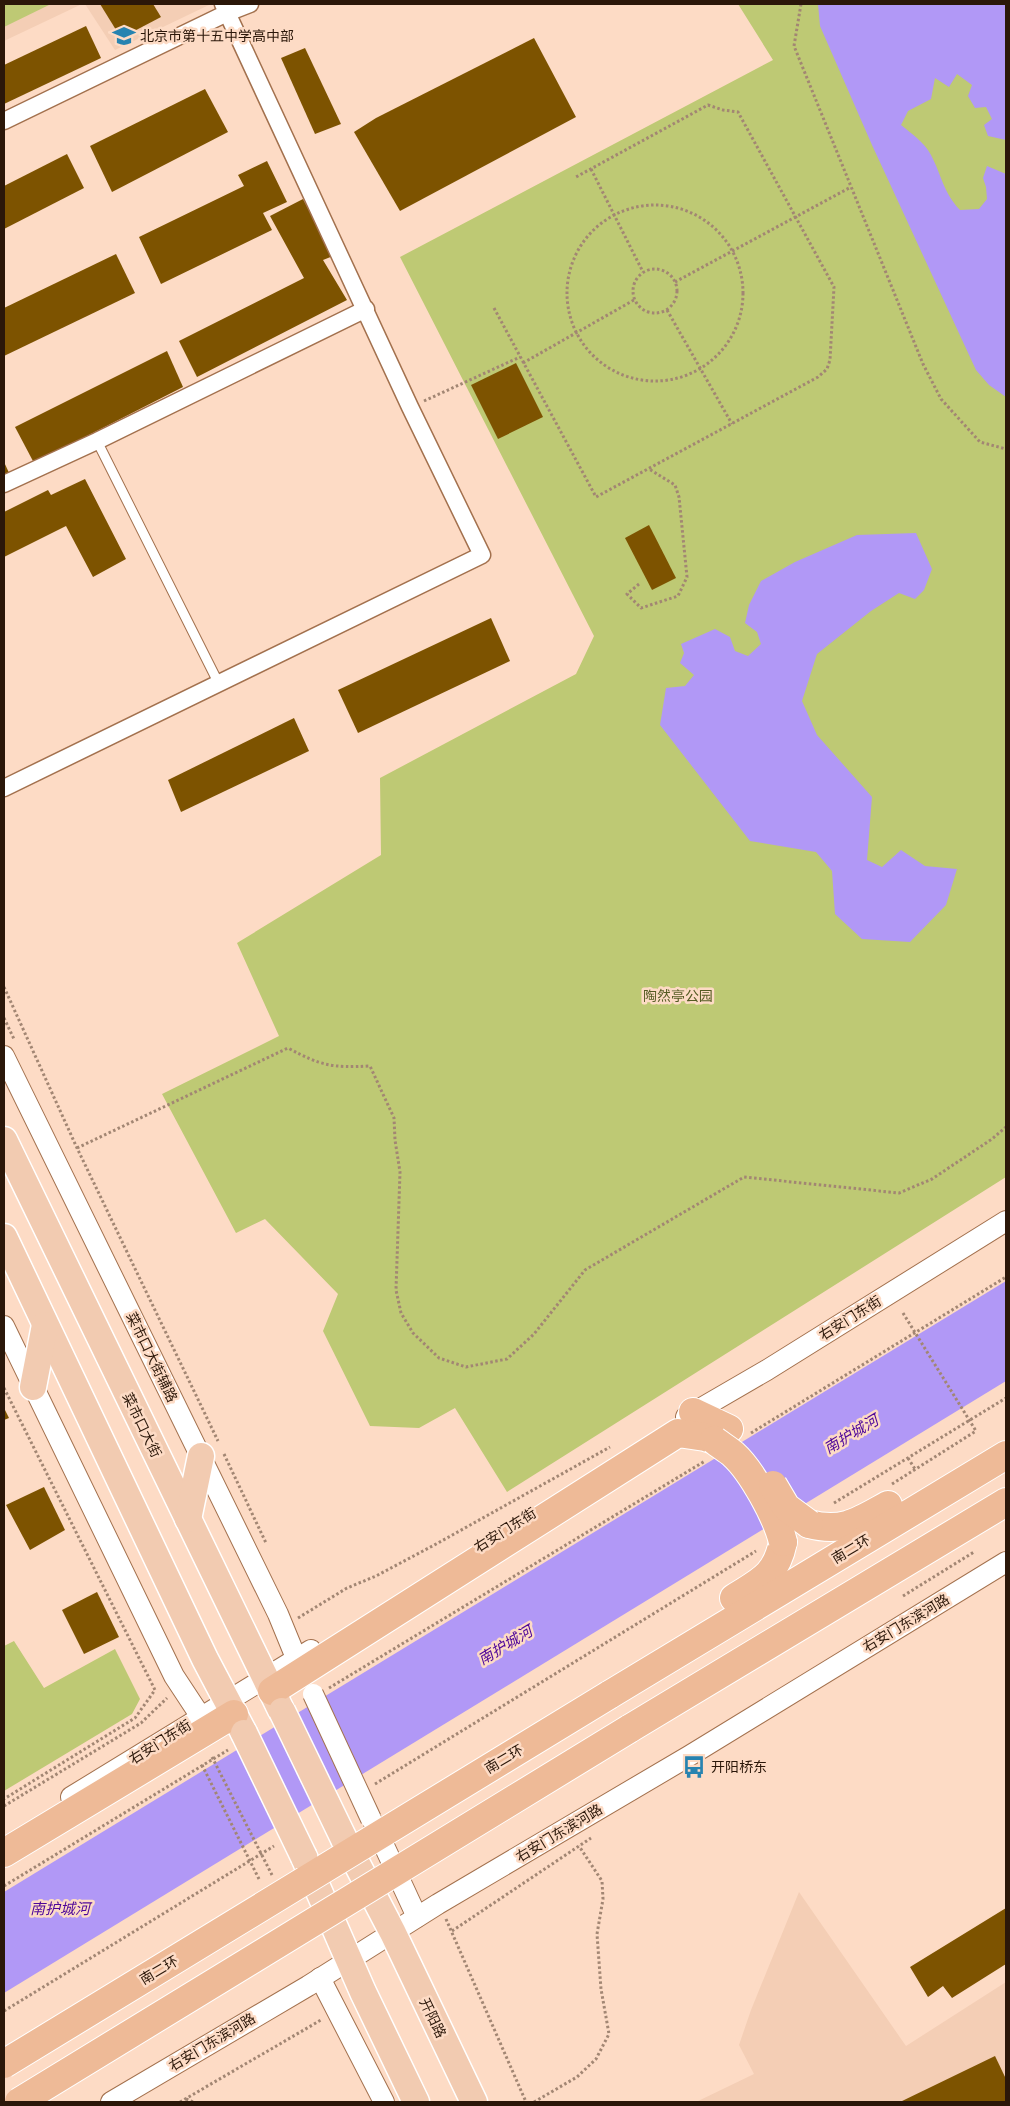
<svg xmlns="http://www.w3.org/2000/svg" width="1010" height="2106" viewBox="0 0 1010 2106" font-family="Poppins,'Noto Sans SC',sans-serif">
	<style>
		.built { fill: #f4ceb5 }
		.green { fill: #bec974 }
		.water { fill: #b198f6 }
		.building { fill: #7d5300 }
		.lines { fill: none; stroke-linecap: round; stroke-linejoin: round }
		.service-casing { stroke: #a3714e; stroke-width: 11 }
		.minor-casing { stroke: #a3714e; stroke-width: 19 }
		.tertiary-casing { stroke: #a3714e; stroke-width: 22 }
		.primary-casing { stroke: #fff; stroke-width: 29 }
		.trunk-casing { stroke: #fff; stroke-width: 30 }
		.path { stroke: #a28673; stroke-width: 3; stroke-dasharray: 2.5 2.5; stroke-linecap: butt }
		.service { stroke: #fff; stroke-width: 9 }
		.minor { stroke: #fff; stroke-width: 16 }
		.tertiary { stroke: #fff; stroke-width: 20 }
		.primary { stroke: #f2cbb1; stroke-width: 26 }
		.trunk { stroke: #eeba97; stroke-width: 28 }
		.tertiary-bridge-casing { stroke: #a3714e; stroke-width: 22; stroke-linecap: butt }
		.primary-bridge-casing { stroke: #fff; stroke-width: 29; stroke-linecap: butt }
		.trunk-bridge-casing { stroke: #fff; stroke-width: 30; stroke-linecap: butt }
		.path-bridge { stroke: #a28673; stroke-width: 3; stroke-dasharray: 2.5 2.5; stroke-linecap: butt }
		.tertiary-bridge { stroke: #fff; stroke-width: 20 }
		.primary-bridge { stroke: #f2cbb1; stroke-width: 26 }
		.trunk-bridge { stroke: #eeba97; stroke-width: 28 }
		.labels { text-anchor: middle; dominant-baseline: central; stroke-width: 5; stroke-linejoin: round; paint-order: stroke }
		.poi-label { font-size: 14px; fill: #2b1709; stroke: #fddbc5; text-anchor: start }
		.park-label { font-size: 14px; fill: #555b23; stroke: #fddbc5 }
		.street-label { font-size: 14px; fill: #2b1709; stroke: #fddbc5 }
		.water-label { font-size: 15px; font-style: italic; fill: #4d069a; stroke: #fddbc5 }
	</style>
	<rect width="100%" height="100%" fill="#fddbc5"/>
	<g class="built">
		<path d="M4,4H82L4,41Z"/>
		<path d="M85,4H211L115,50Z"/>
		<path d="M799,1892L906,2046L1006,1982V2102H696L754,2074L739,2045L751,2010Z"/>
	</g>
	<g class="green">
		<path d="M4,4H51L4,27Z"/>
		<path d="M738,4H1006V1177L507,1492L455,1408L419,1428L370,1426L323,1331L338,1294L265,1219L236,1233L162,1094L279,1036L237,943L381,855L380,778L576,674L594,636L400,257L773,60Z"/>
		<path d="M14,1641L44,1688L115,1649L140,1699L132,1714L4,1791V1646Z"/>
	</g>
	<g class="water">
		<path d="M818,4H1006V140L988,136L984,125L992,119L986,107L975,108L968,96L972,85L957,74L949,87L935,78L931,99L908,111L901,125C912,134 924,142 931,155C942,176 943,192 960,210L979,209L987,199L986,187L983,178L987,166L1006,174V397L989,385L976,370L872,145L820,26Z"/>
		<path d="M916,533L932,569L924,590L915,599L899,593L871,611L817,654L802,701L817,735L872,797L867,860L882,867L901,850L925,866L957,869L946,905L910,942L862,939L835,914L832,871L816,852L750,841L660,725L666,688L685,686L694,675L680,663L684,653L681,644L715,629L730,637L735,651L748,656L761,644L757,632L745,623L749,605L761,581L795,562L857,535Z"/>
		<path d="M1006,1281V1381L4,1993V1892Z"/>
	</g>
	<g class="building">
		<path d="M100,4H153L161,17L121,38Z"/>
		<path d="M86,26L101,58L4,104V65Z"/>
		<path d="M534,38L576,117L400,211L354,132L376,118Z"/>
		<path d="M305,48L341,124L315,134L281,58Z"/>
		<path d="M205,89L228,132L112,192L90,146Z"/>
		<path d="M67,154L84,188L4,229V186Z"/>
		<path d="M267,161L287,202L263,213L272,230L161,284L139,237L244,186L238,175Z"/>
		<path d="M303,199L333,256L323,260L347,300L197,377L179,341L304,278L270,216Z"/>
		<path d="M116,254L135,293L4,356V308Z"/>
		<path d="M167,351L183,387L34,463L15,427Z"/>
		<path d="M516,363L543,417L498,439L471,385Z"/>
		<path d="M4,462L10,475L4,478Z"/>
		<path d="M85,479L126,559L93,577L66,526L4,557V512L48,490L51,495Z"/>
		<path d="M649,525L676,578L652,590L625,538Z"/>
		<path d="M491,618L510,661L358,733L338,690Z"/>
		<path d="M294,718L309,751L181,812L168,780Z"/>
		<path d="M4,1408L9,1418L4,1420Z"/>
		<path d="M44,1487L65,1530L30,1550L6,1505Z"/>
		<path d="M97,1592L119,1637L84,1654L62,1610Z"/>
		<path d="M1006,1908V1964L952,1998L943,1986L928,1997L910,1967Z"/>
		<path d="M995,2056L1006,2079V2102H900Z"/>
	</g>
	<g class="lines">
		<defs>
			<path id="service" d="M97,441L218,682"/>
			<g id="minor">
				<path d="M4,121L227,13L250,4"/>
				<path d="M4,484L97,441L366,309"/>
				<path d="M4,788L482,555L410,407L223,4"/>
			</g>
			<g id="tertiary">
				<path d="M4,1056L278,1614L301,1670"/>
				<path d="M4,1326L174,1676L201,1717"/>
				<path d="M686,1417L767,1370L1006,1221"/>
				<path d="M71,1797L311,1650"/>
				<path d="M374,1824L417,1917"/>
				<path d="M320,1978L384,2102"/>
				<path d="M111,2102L308,1986L438,1904L689,1756L1006,1562"/>
			</g>
			<g id="primary">
				<path d="M4,1140L281,1710"/>
				<path d="M4,1237L205,1659L244,1733"/>
				<path d="M33,1387L45,1325"/>
				<path d="M188,1519L201,1456"/>
				<path d="M344,1839L393,1933L474,2102"/>
				<path d="M304,1857L363,1992L416,2102"/>
			</g>
			<g id="trunk">
				<path d="M693,1412L729,1429"/>
				<path d="M809,1524C843,1533 859,1521 888,1505"/>
				<path d="M734,1598C761,1581 776,1576 783,1542"/>
				<path d="M272,1691L678,1433L705,1437L714,1440"/>
				<path d="M609,1695L1006,1455"/>
				<path d="M629,1729L1006,1502"/>
				<path d="M4,1853L234,1714"/>
			</g>
		</defs>
		<use href="#service" class="service-casing"/>
		<use href="#minor" class="minor-casing"/>
		<use href="#tertiary" class="tertiary-casing"/>
		<use href="#primary" class="primary-casing"/>
		<use href="#trunk" class="trunk-casing"/>
		<g class="path">
			<path d="M801,4L794,46L923,364L941,399L980,442L1006,449"/>
			<path d="M591,169L643,272"/>
			<circle cx="655" cy="293" r="88"/>
			<circle cx="655" cy="291" r="22"/>
			<path d="M675,282L851,187"/>
			<path d="M494,308L596,497L818,377L827,369L830,360L834,287L738,112L723,110L708,105L576,177"/>
			<path d="M667,310L732,424"/>
			<path d="M523,363L634,300"/>
			<path d="M424,401L520,357"/>
			<path d="M639,584L627,594L641,608L678,596L687,577L679,497L675,485L649,469"/>
			<path d="M4,987L77,1148L218,1441"/>
			<path d="M4,1018L14,1039"/>
			<path d="M77,1148L288,1048C321,1066 333,1068 370,1066L394,1118L395,1140L400,1172L396,1290L401,1313L413,1333L439,1358L466,1367L507,1359L534,1334L585,1270L744,1177L899,1193L932,1179L992,1139L1006,1127"/>
			<path d="M4,1388L155,1690L135,1718L4,1799"/>
			<path d="M751,1433L1006,1277"/>
			<path d="M224,1454L266,1543"/>
			<path d="M908,1458L915,1469"/>
			<path d="M892,1484L976,1431"/>
			<path d="M834,1503L1006,1398"/>
			<path d="M903,1596L974,1552"/>
			<path d="M298,1618L347,1588L376,1576L438,1543L610,1447"/>
			<path d="M329,1688L705,1461"/>
			<path d="M375,1784L756,1551"/>
			<path d="M4,1806L141,1723L167,1698"/>
			<path d="M4,1886L228,1750"/>
			<path d="M446,1919L526,2102"/>
			<path d="M452,1931L591,1838"/>
			<path d="M4,2011L274,1846"/>
			<path d="M186,2099L193,2102"/>
			<path d="M180,2102L321,2020"/>
			<path d="M534,2102L577,2077L596,2059L609,2034L601,1989L597,1934L603,1899L602,1881L579,1846"/>
		</g>
		<use href="#service" class="service"/>
		<use href="#minor" class="minor"/>
		<use href="#tertiary" class="tertiary"/>
		<use href="#primary" class="primary"/>
		<use href="#trunk" class="trunk"/>
		<defs>
			<path id="tertiary-bridge" d="M313,1694L371,1819"/>
			<g id="primary-bridge">
				<path d="M282,1711L344,1839"/>
				<path d="M244,1733L304,1857"/>
			</g>
			<g id="trunk-bridge">
				<path d="M714,1440C720,1445 727,1449 733,1454C752,1471 777,1517 783,1542"/>
				<path d="M773,1485L786,1507L809,1524"/>
				<path d="M4,2064L609,1695"/>
				<path d="M19,2102L629,1729"/>
			</g>
		</defs>
		<use href="#tertiary-bridge" class="tertiary-bridge-casing"/>
		<use href="#primary-bridge" class="primary-bridge-casing"/>
		<use href="#trunk-bridge" class="trunk-bridge-casing"/>
		<g class="path-bridge">
			<path d="M903,1313L976,1431"/>
			<path d="M212,1757L272,1875"/>
			<path d="M202,1765L260,1881"/>
		</g>
		<use href="#tertiary-bridge" class="tertiary-bridge"/>
		<use href="#primary-bridge" class="primary-bridge"/>
		<use href="#trunk-bridge" class="trunk-bridge"/>
	</g>
	<defs>
		<symbol id="school-bare" viewBox="-9 -9 18 18"><path d="M0-5L7-2L0 1L-7-2ZM-4 1L0 2.5L4 1V4Q0 6-4 4Z" fill="#2783b0" stroke="#fddbc5" stroke-width="2.5" paint-order="stroke"/></symbol>
		<symbol id="bus-bare" viewBox="-9 -9 18 18"><path d="M-5-6H5V4H4V6H2V4H-2V6H-4V4H-5ZM-3.5-4V0h7V-4ZM-3.5 1.2v1.5H-2V1.2ZM2 1.2v1.5H3.5V1.2Z" fill="#2783b0" stroke="#fddbc5" stroke-width="2.5" paint-order="stroke"/></symbol>
	</defs>
	<g fill-rule="evenodd">
		<use href="#school-bare" x="108" y="20" width="32" height="32"/>
		<use href="#bus-bare" x="678" y="1751" width="32" height="32"/>
	</g>
	<g class="labels">
		<g class="poi-label">
			<text x="140" y="36">北京市第十五中学高中部</text>
			<text x="711" y="1767">开阳桥东</text>
		</g>
		<g class="park-label">
			<text x="678" y="996">陶然亭公园</text>
		</g>
		<g class="street-label">
			<text transform="translate(850 1318) rotate(-32)">右安门东街</text>
			<text transform="translate(152 1357) rotate(64)">菜市口大街辅路</text>
			<text transform="translate(142 1425) rotate(64)">菜市口大街</text>
			<text transform="translate(505 1530) rotate(-32)">右安门东街</text>
			<text transform="translate(851 1549) rotate(-31)">南二环</text>
			<text transform="translate(906 1623) rotate(-31)">右安门东滨河路</text>
			<text transform="translate(160 1742) rotate(-32)">右安门东街</text>
			<text transform="translate(504 1759) rotate(-31)">南二环</text>
			<text transform="translate(559 1833) rotate(-31)">右安门东滨河路</text>
			<text transform="translate(159 1970) rotate(-31)">南二环</text>
			<text transform="translate(433 2018) rotate(64)">开阳路</text>
			<text transform="translate(212 2042) rotate(-31)">右安门东滨河路</text>
		</g>
		<g class="water-label">
			<text transform="translate(851 1434) rotate(-31)">南护城河</text>
			<text transform="translate(505 1645) rotate(-31)">南护城河</text>
			<text x="60" y="1908">南护城河</text>
		</g>
	</g>
	<rect width="1010" height="2106" fill="none" stroke="#2b1709" stroke-width="10"/>
</svg>
